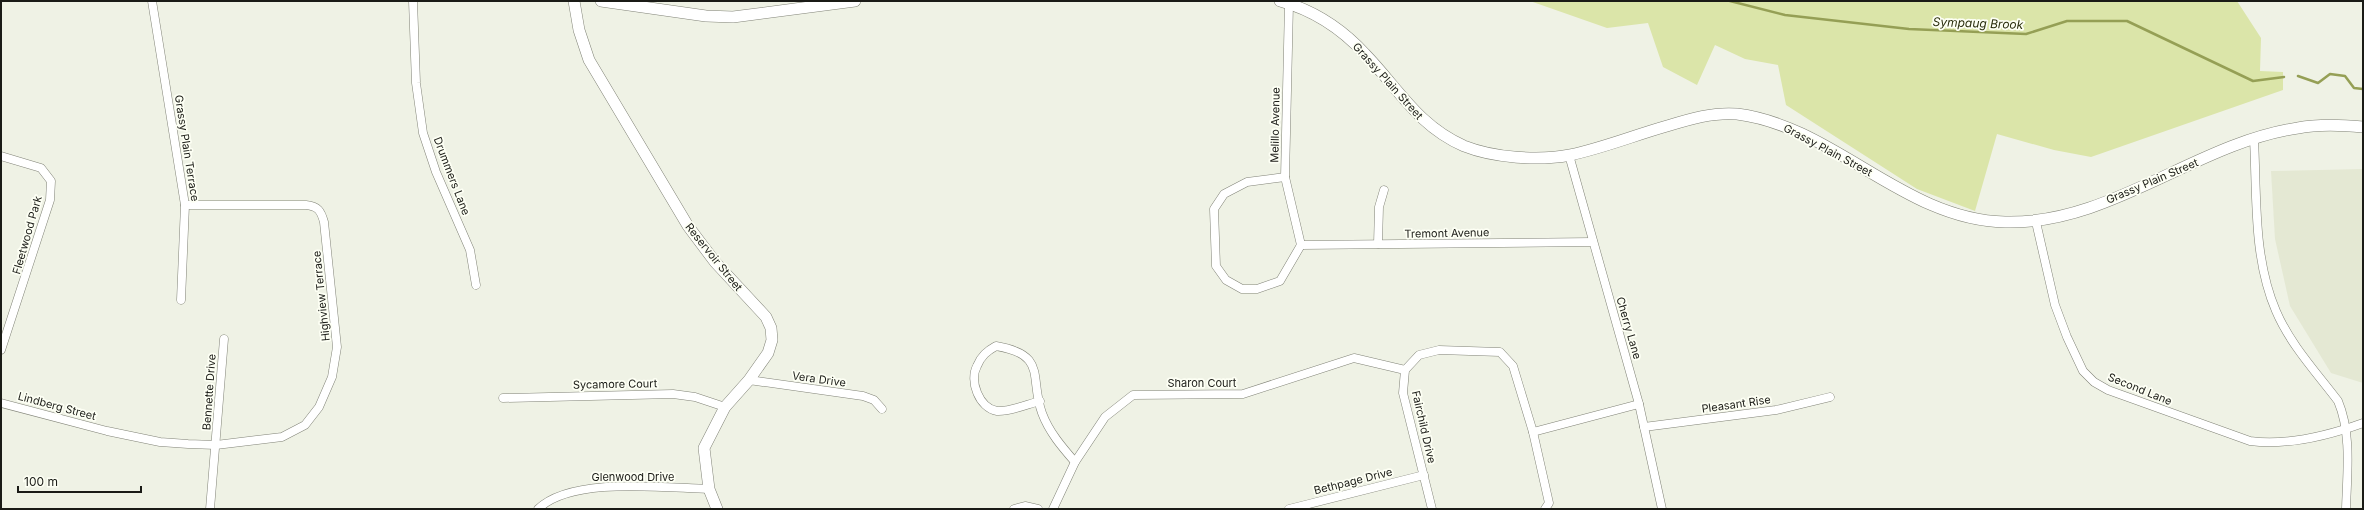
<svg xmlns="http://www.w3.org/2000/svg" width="2364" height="510" viewBox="0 0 2364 510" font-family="Inter,sans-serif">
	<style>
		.built { fill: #e4e8d3 }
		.green { fill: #dbe5a9 }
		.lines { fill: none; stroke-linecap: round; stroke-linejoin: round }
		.stream { stroke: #959f55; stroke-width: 2.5 }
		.street-casing { stroke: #818377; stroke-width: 9 }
		.secondary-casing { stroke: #818377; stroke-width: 12 }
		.street { stroke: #fff; stroke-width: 8 }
		.secondary { stroke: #fff; stroke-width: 11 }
		.labels { text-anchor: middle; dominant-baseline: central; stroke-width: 3.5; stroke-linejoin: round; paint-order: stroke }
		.street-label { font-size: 11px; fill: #1a1b16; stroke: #fdfff4 }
		.water-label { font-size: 12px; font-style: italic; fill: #2a2e0d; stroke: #fdfff4 }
	</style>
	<rect width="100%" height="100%" fill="#eff2e5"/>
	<path class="built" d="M2363,169V383L2331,373L2290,306L2275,239L2271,171Z"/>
	<path class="green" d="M1530,1H2237L2261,38L2260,71L2283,72V90L2091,157L2054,150L1997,134L1975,211L1917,189L1786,105L1778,65L1745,59L1715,45L1697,85L1663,67L1648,23L1607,28Z"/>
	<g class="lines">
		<g class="stream">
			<path d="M1730,1L1785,15L1909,29L2026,34L2067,21H2127L2253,81L2284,77"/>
			<path d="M2298,76L2318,83L2330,74L2345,76L2354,88L2363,89"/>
		</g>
		<defs>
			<g id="street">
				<path d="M152,1L185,205L181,300"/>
				<path d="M413,1L416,83L423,133L436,172L470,250L476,285"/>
				<path d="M1289,4L1285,177L1301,245"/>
				<path d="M2254,139C2257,196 2253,258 2276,311C2290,344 2316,372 2338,401C2352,434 2347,474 2346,509"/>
				<path d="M1569,155L1639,404L1662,509"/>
				<path d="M1,156L41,168L51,181L50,200L1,350"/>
				<path d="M1285,177L1247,182L1224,194L1214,209L1216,266L1226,280L1242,289H1257L1280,281L1301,245"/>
				<path d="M2036,222L2055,305L2067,337L2083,371L2094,382L2108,390L2250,441C2288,446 2327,436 2363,423"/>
				<path d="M1378,244L1379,207L1384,190"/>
				<path d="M1301,245L1593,242"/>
				<path d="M749,380L863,396L874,400L882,409"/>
				<path d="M503,398L673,394L695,397L725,407"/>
				<path d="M1040,401C1028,404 1010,412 997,411C979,408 969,381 977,366C981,356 987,351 996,346C1048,355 1029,377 1042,413C1049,432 1062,447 1075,462"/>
				<path d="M1,403L107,431L160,442L188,444L216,445L282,437L305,425L319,407L332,377L337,347L324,222C321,211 318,206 306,205H185"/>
				<path d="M1644,427L1776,410L1830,397"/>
				<path d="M1533,432L1639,404"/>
				<path d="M210,509L224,339"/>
				<path d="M538,509C572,476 665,488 709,489"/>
				<path d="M1014,509L1025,506L1038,509"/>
				<path d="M1053,509L1075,462L1105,417L1133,395L1243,394L1354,358L1405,370"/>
				<path d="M1289,509L1424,475"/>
				<path d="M1432,509L1403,393L1405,370L1419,355L1439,350L1500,352L1513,366L1533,432L1549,503L1545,509"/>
			</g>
			<g id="secondary">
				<path d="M574,1L579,30L589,60L688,226L715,262L766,317L771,328L772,340L768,353L749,380L725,407L704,448L709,489L717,509"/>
				<path d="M601,1L706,16L733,17L855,1"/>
				<path d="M1280,1C1313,10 1342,29 1365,54C1398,88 1418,126 1464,146C1494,158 1539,161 1570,155C1603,148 1635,135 1667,126C1690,119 1713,112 1737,114C1834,126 1904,220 2005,222C2110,225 2196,143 2298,128C2318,124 2342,125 2363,127"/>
			</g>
		</defs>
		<use href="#street" class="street-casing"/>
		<use href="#secondary" class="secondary-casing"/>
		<use href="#street" class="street"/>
		<use href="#secondary" class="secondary"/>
	</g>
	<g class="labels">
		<g class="street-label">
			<text transform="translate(1388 81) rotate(48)">Grassy Plain Street</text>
			<text transform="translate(1275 125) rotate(-89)">Melillo Avenue</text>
			<text transform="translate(187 148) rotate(81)">Grassy Plain Terrace</text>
			<text transform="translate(1828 150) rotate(28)">Grassy Plain Street</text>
			<text transform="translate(452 176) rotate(69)">Drummers Lane</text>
			<text transform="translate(2152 181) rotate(-23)">Grassy Plain Street</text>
			<text transform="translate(1447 233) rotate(-1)">Tremont Avenue</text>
			<text transform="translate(27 235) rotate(-74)">Fleetwood Park</text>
			<text transform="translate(714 257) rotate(51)">Reservoir Street</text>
			<text transform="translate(321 296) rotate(-96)">Highview Terrace</text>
			<text transform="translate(1629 328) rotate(74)">Cherry Lane</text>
			<text transform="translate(819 379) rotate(8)">Vera Drive</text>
			<text x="1202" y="383">Sharon Court</text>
			<text transform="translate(615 384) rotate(-1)">Sycamore Court</text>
			<text transform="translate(2140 389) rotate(22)">Second Lane</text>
			<text transform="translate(209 392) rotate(-86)">Bennette Drive</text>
			<text transform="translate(1736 404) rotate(-8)">Pleasant Rise</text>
			<text transform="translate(57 406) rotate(15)">Lindberg Street</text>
			<text transform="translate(1424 427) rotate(77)">Fairchild Drive</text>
			<text x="633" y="477">Glenwood Drive</text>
			<text transform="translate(1353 481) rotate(-14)">Bethpage Drive</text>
		</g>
		<g class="water-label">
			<text transform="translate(1978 23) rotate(2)">Sympaug Brook</text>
		</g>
	</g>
	<rect width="2364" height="510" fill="none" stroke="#1a1b16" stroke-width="4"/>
	<path d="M18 486v6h123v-6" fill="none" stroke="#1a1b16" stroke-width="2"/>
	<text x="24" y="486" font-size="12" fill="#1a1b16" stroke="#fdfff4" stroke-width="3" paint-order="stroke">100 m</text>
</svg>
